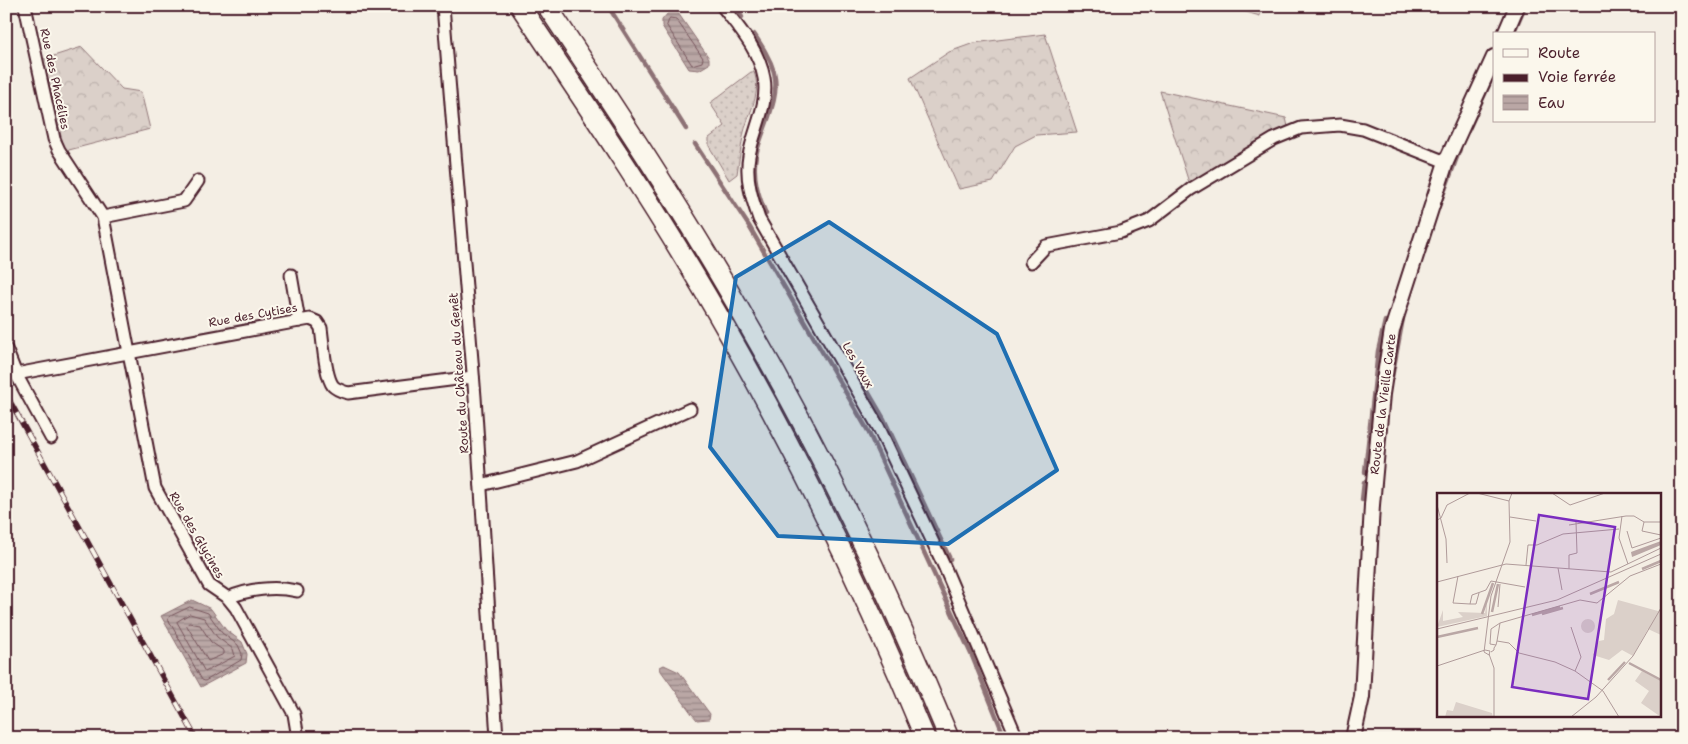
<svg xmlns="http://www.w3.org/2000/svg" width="1688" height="744" viewBox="0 0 1688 744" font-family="'Shantell Sans',sans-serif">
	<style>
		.grass { fill: url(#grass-dots); stroke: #92787a }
		.forest { fill: url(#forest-crowns); stroke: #92787a }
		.water { fill: url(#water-rules); stroke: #8d7174 }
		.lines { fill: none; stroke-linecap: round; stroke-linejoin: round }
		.shore { stroke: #77555c; stroke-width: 1 }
		.stream { stroke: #8d7174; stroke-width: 4.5 }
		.minor-casing { stroke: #4a1f2b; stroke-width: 15 }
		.tertiary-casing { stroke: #4a1f2b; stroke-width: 18 }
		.trunk-casing { stroke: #4a1f2b; stroke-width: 22 }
		.minor { stroke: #fbf7ec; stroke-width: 11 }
		.tertiary { stroke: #fbf7ec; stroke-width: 14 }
		.trunk { stroke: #fbf7ec; stroke-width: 19 }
		.rail-casing { stroke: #4a1f2b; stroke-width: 5.5 }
		.rail { stroke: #fbf7ec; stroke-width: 4; stroke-dasharray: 11; stroke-linecap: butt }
		.marked { fill: #1f6fb2; fill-opacity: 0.2; stroke: #1f6fb2; stroke-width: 4; stroke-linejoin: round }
		.labels { text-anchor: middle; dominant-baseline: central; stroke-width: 4; stroke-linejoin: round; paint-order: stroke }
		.street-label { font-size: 12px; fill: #4a1f2b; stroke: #fbf7ec }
		.inset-river { fill: none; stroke: #baa7a5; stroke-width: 2.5 }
		.inset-road { fill: none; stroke: #b09b9a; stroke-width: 1 }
		.view { fill: #7b2cbf; fill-opacity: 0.15; stroke: #7b2cbf; stroke-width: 2.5 }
		.inset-edge { fill: none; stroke: #4a1f2b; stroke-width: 2.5 }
	</style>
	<defs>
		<pattern id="grass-dots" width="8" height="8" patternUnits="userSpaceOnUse" patternTransform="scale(1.25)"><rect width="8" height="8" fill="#dbd0c9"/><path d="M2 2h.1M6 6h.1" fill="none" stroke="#bdb2ad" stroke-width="1.8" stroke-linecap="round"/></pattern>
		<pattern id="forest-crowns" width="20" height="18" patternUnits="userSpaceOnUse" patternTransform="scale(1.25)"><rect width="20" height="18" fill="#dbd0c9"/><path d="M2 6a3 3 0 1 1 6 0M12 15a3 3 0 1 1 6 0" fill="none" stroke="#bdb2ad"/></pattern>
		<pattern id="water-rules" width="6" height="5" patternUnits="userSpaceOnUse" patternTransform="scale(1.25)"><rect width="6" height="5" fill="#baa7a5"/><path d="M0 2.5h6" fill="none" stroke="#998787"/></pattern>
	</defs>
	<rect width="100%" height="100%" fill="#f4eee4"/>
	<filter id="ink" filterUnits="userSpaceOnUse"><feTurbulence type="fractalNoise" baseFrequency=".02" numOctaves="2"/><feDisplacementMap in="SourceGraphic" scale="10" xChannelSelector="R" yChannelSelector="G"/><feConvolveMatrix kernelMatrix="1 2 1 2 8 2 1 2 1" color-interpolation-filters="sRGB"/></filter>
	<g filter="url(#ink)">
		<path class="grass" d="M751,72H754C762,93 749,112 744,132C741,146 739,160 737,174L729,180L709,146V138L725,126L710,103Z"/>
		<g class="forest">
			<path d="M1225,6H1260V16Z"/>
			<path d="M1045,34L1077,132L1036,135L1015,146L993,182L959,189L910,78L949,52L974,43Z"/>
			<path d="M82,47L122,89L141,92L150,129L65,151L41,60Z"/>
			<path d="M1160,91L1286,118L1289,131L1191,189Z"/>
		</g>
		<g class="water">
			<path d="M668,13H678L709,58V64L699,70L689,69L662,26V20Z"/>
			<path d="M192,600L211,609L226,630L242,642L247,654L246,663L201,687L161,616Z"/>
			<path d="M664,665L679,672L710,714L709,719L697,720L692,714L661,671L660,667Z"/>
		</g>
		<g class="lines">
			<g class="shore">
				<path d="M670,18L676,19L703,58L702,62L692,65L667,26Z"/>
				<path d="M190,607L208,613L222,633L238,645L242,654L241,660L205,681L202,680L168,619L169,617Z"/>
				<path d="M190,614L204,618L217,637L233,649L235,656L205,672L177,622Z"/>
				<path d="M189,623L200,625L211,642L224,651V654L208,661L187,626Z"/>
			</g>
			<g class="stream">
				<path d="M608,6L686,129"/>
				<path d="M734,6L742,17"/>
				<path d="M754,34C762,46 770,58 774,72C781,100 762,128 756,155C752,176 758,195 766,214"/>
				<path d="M1513,34L1525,6"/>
				<path d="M1468,131L1494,74"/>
				<path d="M695,144L749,226L867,429L972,656L1005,738"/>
				<path d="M1439,206L1460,149"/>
				<path d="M856,371L884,419L950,559"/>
				<path d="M1392,377L1403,318"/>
				<path d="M1365,472L1378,351L1385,321"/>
				<path d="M1362,500L1364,482"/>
			</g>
			<defs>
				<g id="minor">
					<path d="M25,6L54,139L59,150L103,217L155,488L209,585L228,598L236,608L294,714L298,738"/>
					<path d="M443,6L475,397L497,738"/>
					<path d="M722,6C739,28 759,50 764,78C769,104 753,131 749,156C745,178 752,199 759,219L879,428L945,568L1017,738"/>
					<path d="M103,217L184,201L198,181"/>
					<path d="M1031,262L1046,246L1121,232L1149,221L1191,189L1274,139L1301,128L1340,125L1363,129L1446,162"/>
					<path d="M291,275L299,321"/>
					<path d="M6,349L16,374L51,438"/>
					<path d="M16,374L310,319L317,322L321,328C323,342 325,376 333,386C337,390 342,391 348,393L473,377"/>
					<path d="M481,485L577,461L690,409"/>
					<path d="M228,598C248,589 275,586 297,591"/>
				</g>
				<g id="tertiary">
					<path d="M1505,34L1517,6"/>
					<path d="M1353,738L1362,697L1372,505L1382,394L1392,330L1446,162L1494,57"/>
				</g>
				<g id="trunk">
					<path d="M520,6C593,114 666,223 730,336C804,466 868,600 925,738"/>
					<path d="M547,6C617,111 687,216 749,326C825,458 891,597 949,738"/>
				</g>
			</defs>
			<use href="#minor" class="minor-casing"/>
			<use href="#tertiary" class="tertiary-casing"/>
			<use href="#trunk" class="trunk-casing"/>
			<use href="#minor" class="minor"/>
			<use href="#tertiary" class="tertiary"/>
			<use href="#trunk" class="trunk"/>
			<defs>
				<path id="rail" d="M6,394L196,738"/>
			</defs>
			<use href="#rail" class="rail-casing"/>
			<use href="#rail" class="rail"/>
		</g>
	</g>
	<path class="marked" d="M829,222L997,334L1057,470L948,544L778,536L710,447L736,277Z"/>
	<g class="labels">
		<g class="street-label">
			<text transform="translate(55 79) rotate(78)">Rue des Phacélies</text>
			<text transform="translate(253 315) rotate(-10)">Rue des Cytises</text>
			<text transform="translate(858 365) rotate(60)">Les Vaux</text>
			<text transform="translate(459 373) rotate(-94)">Route du Château du Genêt</text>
			<text transform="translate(1383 404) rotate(-83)">Route de la Vieille Carte</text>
			<text transform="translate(197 535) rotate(60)">Rue des Glycines</text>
		</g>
	</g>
	<g transform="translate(1437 493)">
		<rect width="224" height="224" fill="#f4eee4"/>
		<path d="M50,107V123L0,134L6,117V128L26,124L21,119L48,120ZM205,178L224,188V224L204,210L212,198L198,188Z" fill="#dbd0c9"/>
		<path d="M181,107L221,118L224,115V142L211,136L196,163L185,157L172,167L156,162L162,148L167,147L169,126L177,121ZM144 133a7 7 0 1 1 14 0a7 7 0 1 1-14 0ZM19,209L55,220L56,224H8L10,217L16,218Z" fill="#dbd0c9"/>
		<path d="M224,48V52L195,64L194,59Z" fill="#baa7a5"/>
		<path class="inset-river" d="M205,76L224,68M153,101L182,89M55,119L61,91M45,121L56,90M105,121L126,115M95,122L123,114M0,144L41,135M192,170L224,187M171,187L188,169"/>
		<path class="inset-road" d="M40,0L72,8M115,0L133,12L168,0M0,12L9,46L10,70M185,23L182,45L191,71M73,24L99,28M0,27L4,25L10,12L33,0M224,29H207L205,38L224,42M132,32L189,23H197L207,29M190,38L195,55L224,45M89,72L91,52H100L126,41L182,36M121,75L125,97M132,76V62L140,60L139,29M21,83L16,110L33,111M0,89L69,71L174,79L224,55M42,100L39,111H33L35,102L49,97L54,88L88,94M61,114L63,91M63,130L143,107L160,110L193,83L224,71M134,134L144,164L138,178M0,136L120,107L224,61M60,148L72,150L82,160L118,169L138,178L166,198L182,224M48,157L53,158L52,162L47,159L54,103L73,49L72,8L75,0M54,159L57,157V155L59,152L60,148L63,130L54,136L53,151L59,152M52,161L57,175V224M0,173L48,157M134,224L159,204L196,163L224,115"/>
		<path class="view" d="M102,22L178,34L151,206L75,194Z"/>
		<rect width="224" height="224" class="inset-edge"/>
	</g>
	<rect width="1688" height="744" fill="none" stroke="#fbf7ec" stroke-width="25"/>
	<rect x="12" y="12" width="1663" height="719" fill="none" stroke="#4a1f2b" stroke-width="2" filter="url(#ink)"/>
	<rect x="1493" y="32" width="162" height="90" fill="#fbf7ec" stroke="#b4a19f"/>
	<rect x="1503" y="49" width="25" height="8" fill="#fbf7ec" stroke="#b4a19f"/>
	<text x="1538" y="58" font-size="15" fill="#4a1f2b">Route</text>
	<rect x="1503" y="74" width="25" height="8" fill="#4a1f2b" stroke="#b4a19f"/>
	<text x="1538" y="82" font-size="15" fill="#4a1f2b">Voie ferrée</text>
	<rect x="1503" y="95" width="25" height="15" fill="url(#water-rules)" stroke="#b4a19f"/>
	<text x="1538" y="108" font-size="15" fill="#4a1f2b">Eau</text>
</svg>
